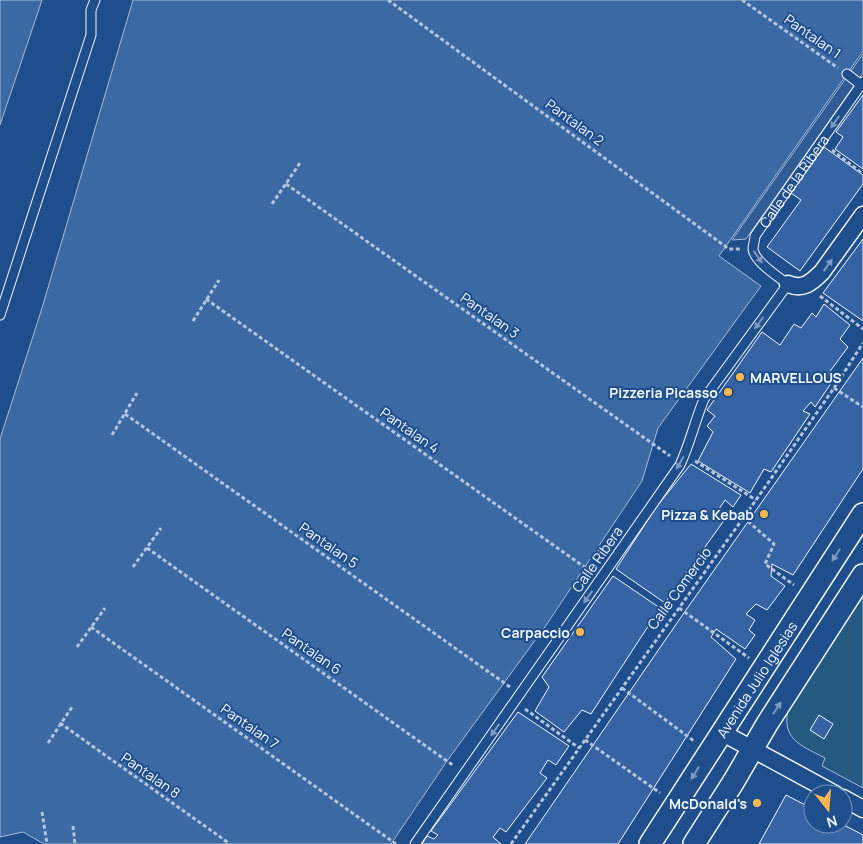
<svg xmlns="http://www.w3.org/2000/svg" width="863" height="844" viewBox="0 0 863 844" font-family="Manrope,sans-serif">
	<style>
		.green { fill: #245a82; stroke: #a8bbd7 }
		.parking { fill: #305b95; stroke: #a8bbd7 }
		.water { fill: #3b69a3; stroke: #a8bbd7 }
		.building { fill: #3563a3; stroke: #f2f6ff }
		.lines { fill: none; stroke-linecap: round; stroke-linejoin: round }
		.service-casing { stroke: #f2f6ff; stroke-width: 11 }
		.minor-casing { stroke: #f2f6ff; stroke-width: 19 }
		.tertiary-casing { stroke: #f2f6ff; stroke-width: 24 }
		.path { stroke: #b3c4dc; stroke-width: 3; stroke-dasharray: 4 2.5; stroke-linecap: butt }
		.service { stroke: #1f4e8c; stroke-width: 9 }
		.minor { stroke: #1f4e8c; stroke-width: 16 }
		.tertiary { stroke: #1f4e8c; stroke-width: 21 }
		.oneway { fill: #7e9ac0 }
		.poi-dot { fill: #ffb74d; stroke: #1f4e8c; stroke-width: 2 }
		.labels { text-anchor: middle; dominant-baseline: central; stroke-width: 4; stroke-linejoin: round; paint-order: stroke }
		.street-label { font-size: 14px; fill: #f2f6ff; stroke: #1f4e8c }
		.poi-label { font-size: 14px; font-weight: bold; fill: #f2f6ff; stroke: #1f4e8c; text-anchor: end }
	</style>
	<rect width="100%" height="100%" fill="#1f4e8c"/>
	<path class="green" d="M863,589V788L822,766L825,758C800,745 780,739 789,706Z"/>
	<path class="parking" d="M863,54V73L746,239L732,240Z"/>
	<g class="water">
		<path d="M0,0H42L0,125Z"/>
		<path d="M133,0H863V51L719,256L761,286L658,428L642,481L547,624L447,761L391,844H44L23,832L0,837V439L42,308Z"/>
	</g>
	<g class="building">
		<path d="M863,95V169L835,149L843,137L836,132Z"/>
		<path d="M824,147L863,175V184L800,271L767,247L801,200L791,193Z"/>
		<path d="M863,239V321L823,293Z"/>
		<path d="M824,304L850,325L840,339L848,347L828,374L834,379L815,407L811,402L803,411L810,414L771,472L764,469L750,493L698,461L713,432L707,426L715,416L707,410L762,332L780,345L794,324L801,328L812,313L816,317Z"/>
		<path d="M863,358V469L793,575L772,564L771,576L785,586L767,610L756,604L746,614L755,620L749,630L755,635L745,649L716,629L711,637L736,659L618,844H525L679,620Z"/>
		<path d="M691,464L741,495L733,507L725,500L717,512L725,519L665,603L616,569L657,506Z"/>
		<path d="M613,576L660,608L591,714L582,710L564,732L535,711L549,687L542,677Z"/>
		<path d="M518,712L569,746L556,765L548,760L540,773L547,778L506,832L500,828L493,837L501,844H422L427,836L434,839L438,835L431,831Z"/>
		<path d="M819,715L833,724L824,739L810,730Z"/>
		<path d="M786,795L813,809V824H842L863,835V844H759Z"/>
	</g>
	<g class="lines">
		<defs>
			<g id="service">
				<path d="M847,74L861,85"/>
				<path d="M0,315L91,35V10L95,0"/>
				<path id="s1" d="M415,844L680,465C690,443 695,421 704,399L788,284C778,277 754,261 753,249C753,245 755,240 755,236L863,82"/>
			</g>
			<g id="minor">
				<path d="M788,284C803,290 811,283 822,272L863,215"/>
				<path d="M721,732L835,794"/>
				<path d="M843,798L863,809"/>
			</g>
			<g id="tertiary">
				<path id="s2" d="M650,844L863,514"/>
				<path d="M694,844L734,781L767,724L863,575"/>
			</g>
		</defs>
		<use href="#service" class="service-casing"/>
		<use href="#minor" class="minor-casing"/>
		<use href="#tertiary" class="tertiary-casing"/>
		<g class="path">
			<path d="M388,0L729,249H740"/>
			<path d="M742,0L838,68"/>
			<path d="M832,150L863,174"/>
			<path d="M286,184L670,456"/>
			<path d="M272,204L300,163"/>
			<path d="M820,296L863,329"/>
			<path d="M206,299L590,571"/>
			<path d="M193,321L219,280"/>
			<path d="M834,388L863,407"/>
			<path d="M125,414L510,687"/>
			<path d="M112,435L137,393"/>
			<path d="M695,461L756,500"/>
			<path d="M743,517L774,544L765,564L794,585"/>
			<path d="M147,548L454,766"/>
			<path d="M133,567L161,528"/>
			<path d="M679,608L749,658"/>
			<path d="M91,627L396,844"/>
			<path d="M77,647L105,608"/>
			<path d="M622,688L694,741"/>
			<path d="M525,709L579,748"/>
			<path d="M60,723L230,844"/>
			<path d="M585,740L660,793"/>
			<path d="M48,743L72,707"/>
			<path d="M42,812L47,844"/>
			<path d="M73,826L75,844"/>
			<path d="M511,844L756,500L834,388L863,343"/>
		</g>
		<use href="#service" class="service"/>
		<use href="#minor" class="minor"/>
		<use href="#tertiary" class="tertiary"/>
	</g>
	<defs><path id="oneway-solid" d="M-6-.8H1V-3.2L6.5 0L1 3.2V.8H-6Z" transform="scale(1.25)"/></defs>
	<g class="oneway">
		<use href="#oneway-solid" transform="translate(835 122) rotate(125)"/>
		<use href="#oneway-solid" transform="translate(758 257) rotate(55)"/>
		<use href="#oneway-solid" transform="translate(828 265) rotate(-55)"/>
		<use href="#oneway-solid" transform="translate(759 323) rotate(126)"/>
		<use href="#oneway-solid" transform="translate(680 463) rotate(119)"/>
		<use href="#oneway-solid" transform="translate(836 555) rotate(123)"/>
		<use href="#oneway-solid" transform="translate(588 597) rotate(125)"/>
		<use href="#oneway-solid" transform="translate(777 708) rotate(-57)"/>
		<use href="#oneway-solid" transform="translate(495 730) rotate(125)"/>
		<use href="#oneway-solid" transform="translate(695 773) rotate(122)"/>
	</g>
	<g class="poi-dot">
		<circle cx="740" cy="377" r="5"/>
		<circle cx="728" cy="392" r="5"/>
		<circle cx="764" cy="514" r="5"/>
		<circle cx="580" cy="632" r="5"/>
		<circle cx="757" cy="803" r="5"/>
	</g>
	<g class="labels">
		<g class="street-label">
			<text transform="translate(813 36) rotate(35)">Pantalan 1</text>
			<text transform="translate(575 122) rotate(36)">Pantalan 2</text>
			<text stroke="none"><textPath href="#s1" startOffset="806">Calle de la Ribera</textPath></text>
			<text transform="translate(490 315) rotate(35)">Pantalan 3</text>
			<text transform="translate(410 430) rotate(35)">Pantalan 4</text>
			<text transform="translate(329 545) rotate(35)">Pantalan 5</text>
			<text transform="translate(597 559) rotate(-55)">Calle Ribera</text>
			<text transform="translate(679 588) rotate(-54)">Calle Comercio</text>
			<text transform="translate(312 651) rotate(35)">Pantalan 6</text>
			<text stroke="none"><textPath href="#s2" startOffset="196">Avenida Julio Iglesias</textPath></text>
			<text transform="translate(250 726) rotate(35)">Pantalan 7</text>
			<text transform="translate(151 775) rotate(35)">Pantalan 8</text>
		</g>
		<g class="poi-label">
			<text x="750" y="377" text-anchor="start">MARVELLOUS</text>
			<text x="718" y="392">Pizzeria Picasso</text>
			<text x="754" y="514">Pizza &amp; Kebab</text>
			<text x="570" y="632">Carpaccio</text>
			<text x="747" y="803">McDonald's</text>
		</g>
	</g>
	<g transform="translate(828 809) rotate(163)"><circle r="24" fill="#1f4e8c" stroke="#7391ba"/>
	<path d="M0-4L9 19L0 12L-9 19Z" fill="#ffb74d"/>
	<text y="-8" font-size="14" font-weight="bold" text-anchor="middle" fill="#f2f6ff">N</text>
	</g>
</svg>
